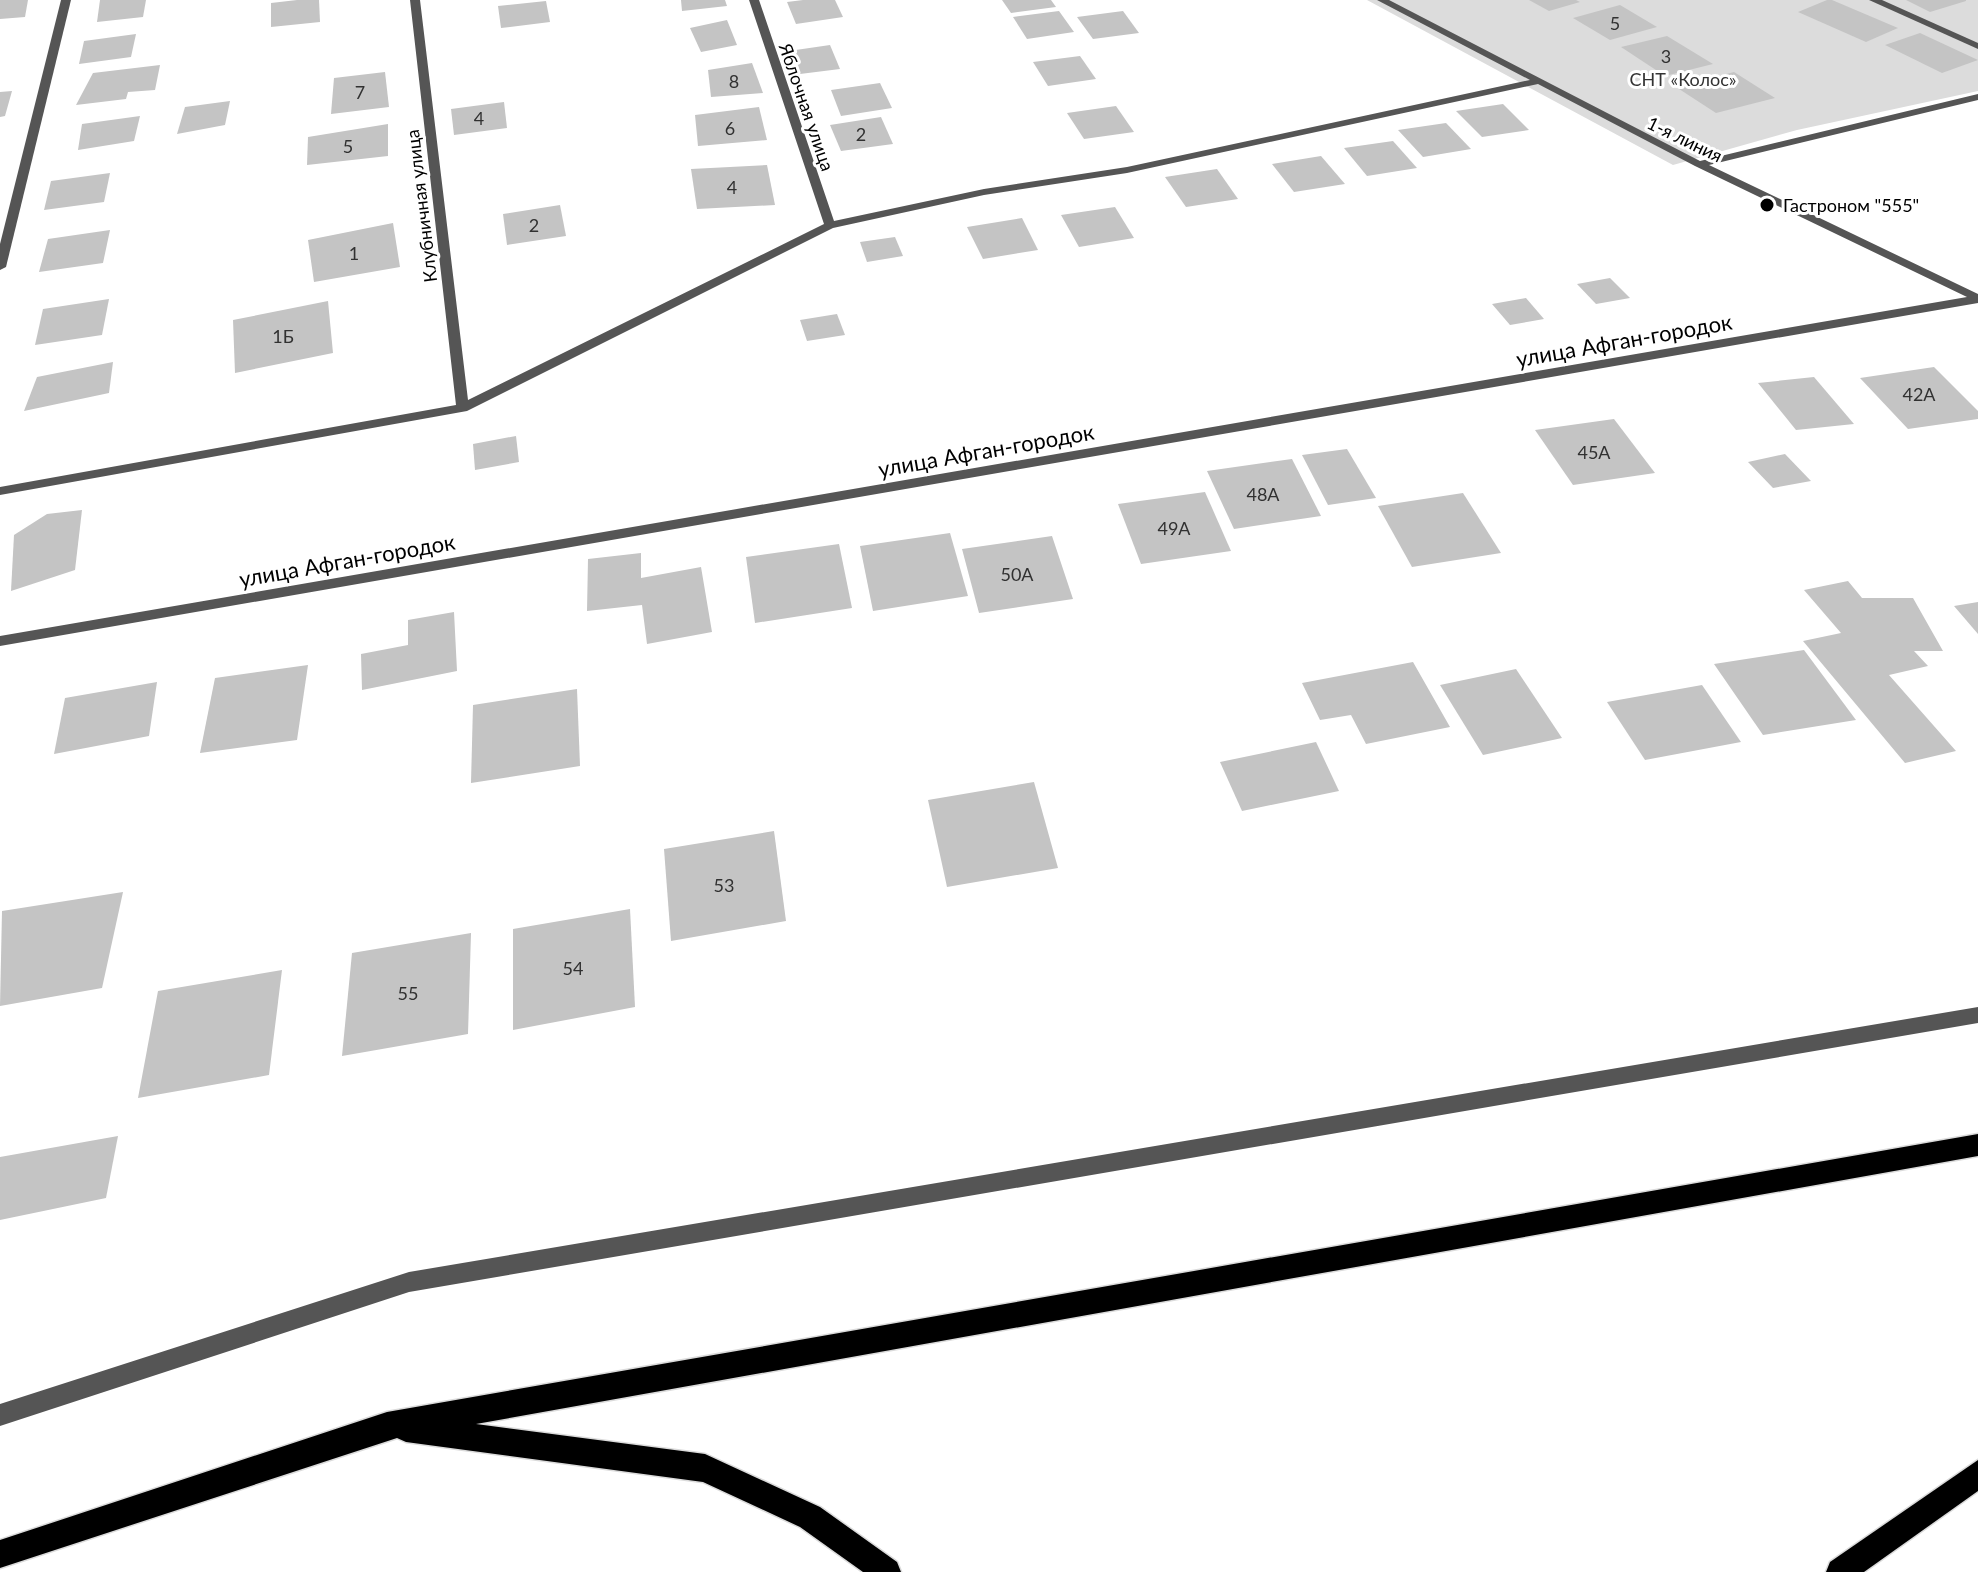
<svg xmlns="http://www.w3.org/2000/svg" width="1978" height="1572" viewBox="0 0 1978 1572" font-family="Lato,sans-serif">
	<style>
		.green { fill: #dcdcdc }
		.building { fill: #c4c4c4 }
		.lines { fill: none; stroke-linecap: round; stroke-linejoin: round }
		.primary-casing { stroke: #dbdbdb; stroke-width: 3 }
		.street { fill: #555; fill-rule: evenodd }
		.primary { fill: #000; fill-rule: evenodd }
		.poi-dot { fill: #000; stroke: #fff; stroke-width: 3 }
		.labels { text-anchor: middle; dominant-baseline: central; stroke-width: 6; stroke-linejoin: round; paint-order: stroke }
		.number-label { font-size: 18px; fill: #313131 }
		.far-park-label { font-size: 18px; fill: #333; stroke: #fff }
		.far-street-label { font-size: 18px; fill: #000; stroke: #fff }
		.far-poi-label { font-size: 18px; fill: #000; stroke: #fff; text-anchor: start }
		.street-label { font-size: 22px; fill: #000; stroke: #fff }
	</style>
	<rect width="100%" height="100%" fill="#fff"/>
	<path class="green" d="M1367,0H1978V91L1797,130L1673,165Z"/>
	<g class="building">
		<path d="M0,0H28L25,17L0,19Z"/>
		<path d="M100,0H146L143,17L97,22Z"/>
		<path d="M297,0H319L320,22L271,27V3Z"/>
		<path d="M681,0H725L727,6L682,11Z"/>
		<path d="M803,0H835L843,17L796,24L787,2Z"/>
		<path d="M1002,0H1051L1056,7L1011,13Z"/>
		<path d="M1529,0H1576L1580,2L1549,11Z"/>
		<path d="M1827,0H1832L1898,28L1866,42L1798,12Z"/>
		<path d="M1906,0H1966V1L1930,12Z"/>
		<path d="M546,1L550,22L501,28L498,6Z"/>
		<path d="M1620,5L1657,27L1610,40L1573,18Z"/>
		<path d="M1059,11L1074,32L1027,39L1013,17Z"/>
		<path d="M1123,11L1139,33L1093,39L1077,17Z"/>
		<path d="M727,20L737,45L701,52L690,28Z"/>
		<path d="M1920,33L1978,60L1942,73L1885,45Z"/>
		<path d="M136,34L131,57L79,64L84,41Z"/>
		<path d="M1667,36L1713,64L1665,76L1621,47Z"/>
		<path d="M830,45L840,69L792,75L782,52Z"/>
		<path d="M1080,56L1096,79L1048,86L1033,62Z"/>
		<path d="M752,63L763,93L711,97L708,70Z"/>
		<path d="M160,65L155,90L128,92L126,99L76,105L93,73Z"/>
		<path d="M385,72L389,107L331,114L334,78Z"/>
		<path d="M1734,72L1775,98L1716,113L1676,87Z"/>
		<path d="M880,83L892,108L841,116L831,90Z"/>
		<path d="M12,91L5,116L0,117V92Z"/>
		<path d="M230,101L225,125L177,134L185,107Z"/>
		<path d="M504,102L507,128L454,135L451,109Z"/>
		<path d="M1503,104L1529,130L1482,137L1456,111Z"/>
		<path d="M1116,106L1134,132L1084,139L1067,113Z"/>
		<path d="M759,107L767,140L698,146L695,115Z"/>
		<path d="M140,116L134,141L78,150L82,124Z"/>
		<path d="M881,117L893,144L841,151L830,125Z"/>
		<path d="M1446,123L1471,149L1423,157L1398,130Z"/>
		<path d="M388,124V156L307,165L308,137Z"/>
		<path d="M1393,141L1417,168L1367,176L1344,148Z"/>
		<path d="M1321,156L1345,184L1294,192L1272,164Z"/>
		<path d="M767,165L775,205L697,209L691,169Z"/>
		<path d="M1217,169L1238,199L1186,207L1165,177Z"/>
		<path d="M110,173L104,202L44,210L51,181Z"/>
		<path d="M560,205L566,236L507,245L503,214Z"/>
		<path d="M1115,207L1134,238L1079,247L1061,215Z"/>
		<path d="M1022,218L1038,250L983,259L967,227Z"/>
		<path d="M393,223L400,267L314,282L308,240Z"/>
		<path d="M110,230L103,263L39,272L48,239Z"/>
		<path d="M895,237L903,256L867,262L860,242Z"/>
		<path d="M1610,278L1630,298L1596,304L1577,284Z"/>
		<path d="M1526,298L1544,319L1510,325L1492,304Z"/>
		<path d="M109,299L102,335L35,345L43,309Z"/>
		<path d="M328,301L333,353L235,373L233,320Z"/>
		<path d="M837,314L845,335L807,341L800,320Z"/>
		<path d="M113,362L109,393L24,411L37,377Z"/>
		<path d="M1934,367L1978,411V419L1908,429L1860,378Z"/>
		<path d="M1814,377L1854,424L1796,430L1758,383Z"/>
		<path d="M1614,419L1655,473L1573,485L1535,430Z"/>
		<path d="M516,436L519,462L475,470L473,444Z"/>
		<path d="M1347,449L1376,498L1328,505L1302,455Z"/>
		<path d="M1785,454L1811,481L1773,488L1748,462Z"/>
		<path d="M1292,459L1321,516L1234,529L1207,471Z"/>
		<path d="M1205,492L1231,551L1141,564L1118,504Z"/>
		<path d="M1463,493L1501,553L1412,567L1378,506Z"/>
		<path d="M82,510L75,570L11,591L14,535L47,514Z"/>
		<path d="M950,533L968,596L873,611L860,546Z"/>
		<path d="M1052,536L1073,599L979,613L962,549Z"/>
		<path d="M839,544L852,608L755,623L746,557Z"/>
		<path d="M641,553V578L701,567L712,632L647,644L642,605L587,611L588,559Z"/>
		<path d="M1848,581L1862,598H1913L1943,651H1914L1928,666L1889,675L1956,751L1905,763L1803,641L1841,633L1804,590Z"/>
		<path d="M1978,602V634L1954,606Z"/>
		<path d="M454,612L457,671L362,690L361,654L408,645V620Z"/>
		<path d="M1804,650L1856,720L1763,735L1714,664Z"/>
		<path d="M1413,662L1450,727L1366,744L1351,715L1320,720L1302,683Z"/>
		<path d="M308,665L297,740L200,753L215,678Z"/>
		<path d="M1516,669L1562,738L1483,755L1440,685Z"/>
		<path d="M157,682L149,736L54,754L65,698Z"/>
		<path d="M1702,685L1741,742L1645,760L1607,702Z"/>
		<path d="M577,689L580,766L471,783L473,705Z"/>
		<path d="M1316,742L1339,791L1242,811L1220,762Z"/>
		<path d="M1034,782L1058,868L947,887L928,800Z"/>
		<path d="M774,831L786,921L671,941L664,849Z"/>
		<path d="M123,892L102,988L0,1006L2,911Z"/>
		<path d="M630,909L635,1007L513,1030V929Z"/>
		<path d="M471,933L468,1034L342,1056L352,953Z"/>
		<path d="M282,970L269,1075L138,1098L158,991Z"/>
		<path d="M118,1136L106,1198L0,1220V1157Z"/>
	</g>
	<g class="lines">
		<defs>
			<g id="primary">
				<path d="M1978,1134V1156L476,1424L705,1454L820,1507L897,1562L901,1572H863L800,1527L703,1482L406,1442L397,1438L0,1568V1540L387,1412Z"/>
				<path d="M1978,1460V1491L1864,1572H1826L1830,1562Z"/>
			</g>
		</defs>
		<use href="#primary" class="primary-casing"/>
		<g class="street">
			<path d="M61,0H71L6,267L0,270V244Z"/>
			<path d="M410,0H420L468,400L824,224L749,0H759L834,221L984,189L1127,167L1530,80L1377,0H1389L1700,161L1978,94V100L1709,165L1978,294V303L0,646V636L1967,297L1695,166L1538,84L1127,173L984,195L833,228L467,411L0,495V487L456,405Z"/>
			<path d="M1869,0H1882L1978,43V49Z"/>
			<path d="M1978,1007V1023L409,1292L0,1426V1404L409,1272Z"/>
		</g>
		<use href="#primary" class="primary"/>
	</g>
	<circle class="poi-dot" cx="1767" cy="205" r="8"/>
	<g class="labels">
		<g class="number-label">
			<text x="1615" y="23">5</text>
			<text x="1666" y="56">3</text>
			<text x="734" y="81">8</text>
			<text x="360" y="92">7</text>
			<text x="479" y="118">4</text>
			<text x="730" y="128">6</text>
			<text x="861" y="134">2</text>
			<text x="348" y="146">5</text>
			<text x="732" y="187">4</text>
			<text x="534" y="225">2</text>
			<text x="354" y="253">1</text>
			<text x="283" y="336">1Б</text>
			<text x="1919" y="394">42А</text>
			<text x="1594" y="452">45А</text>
			<text x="1263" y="494">48А</text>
			<text x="1174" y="528">49А</text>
			<text x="1017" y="574">50А</text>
			<text x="724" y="885">53</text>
			<text x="573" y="968">54</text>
			<text x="408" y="993">55</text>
		</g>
		<g class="far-park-label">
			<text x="1683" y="79">СНТ «Колос»</text>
		</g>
		<g class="far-street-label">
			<text transform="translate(807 107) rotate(71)">Яблочная улица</text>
			<text transform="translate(1685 139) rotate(26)">1-я линия</text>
			<text transform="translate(421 206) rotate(-97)">Клубничная улица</text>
		</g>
		<g class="far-poi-label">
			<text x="1783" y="205">Гастроном "555"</text>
		</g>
		<g class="street-label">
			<text transform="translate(1624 340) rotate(-10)">улица Афган-городок</text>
			<text transform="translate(986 450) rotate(-10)">улица Афган-городок</text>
			<text transform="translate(347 560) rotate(-10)">улица Афган-городок</text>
		</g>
	</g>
</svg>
